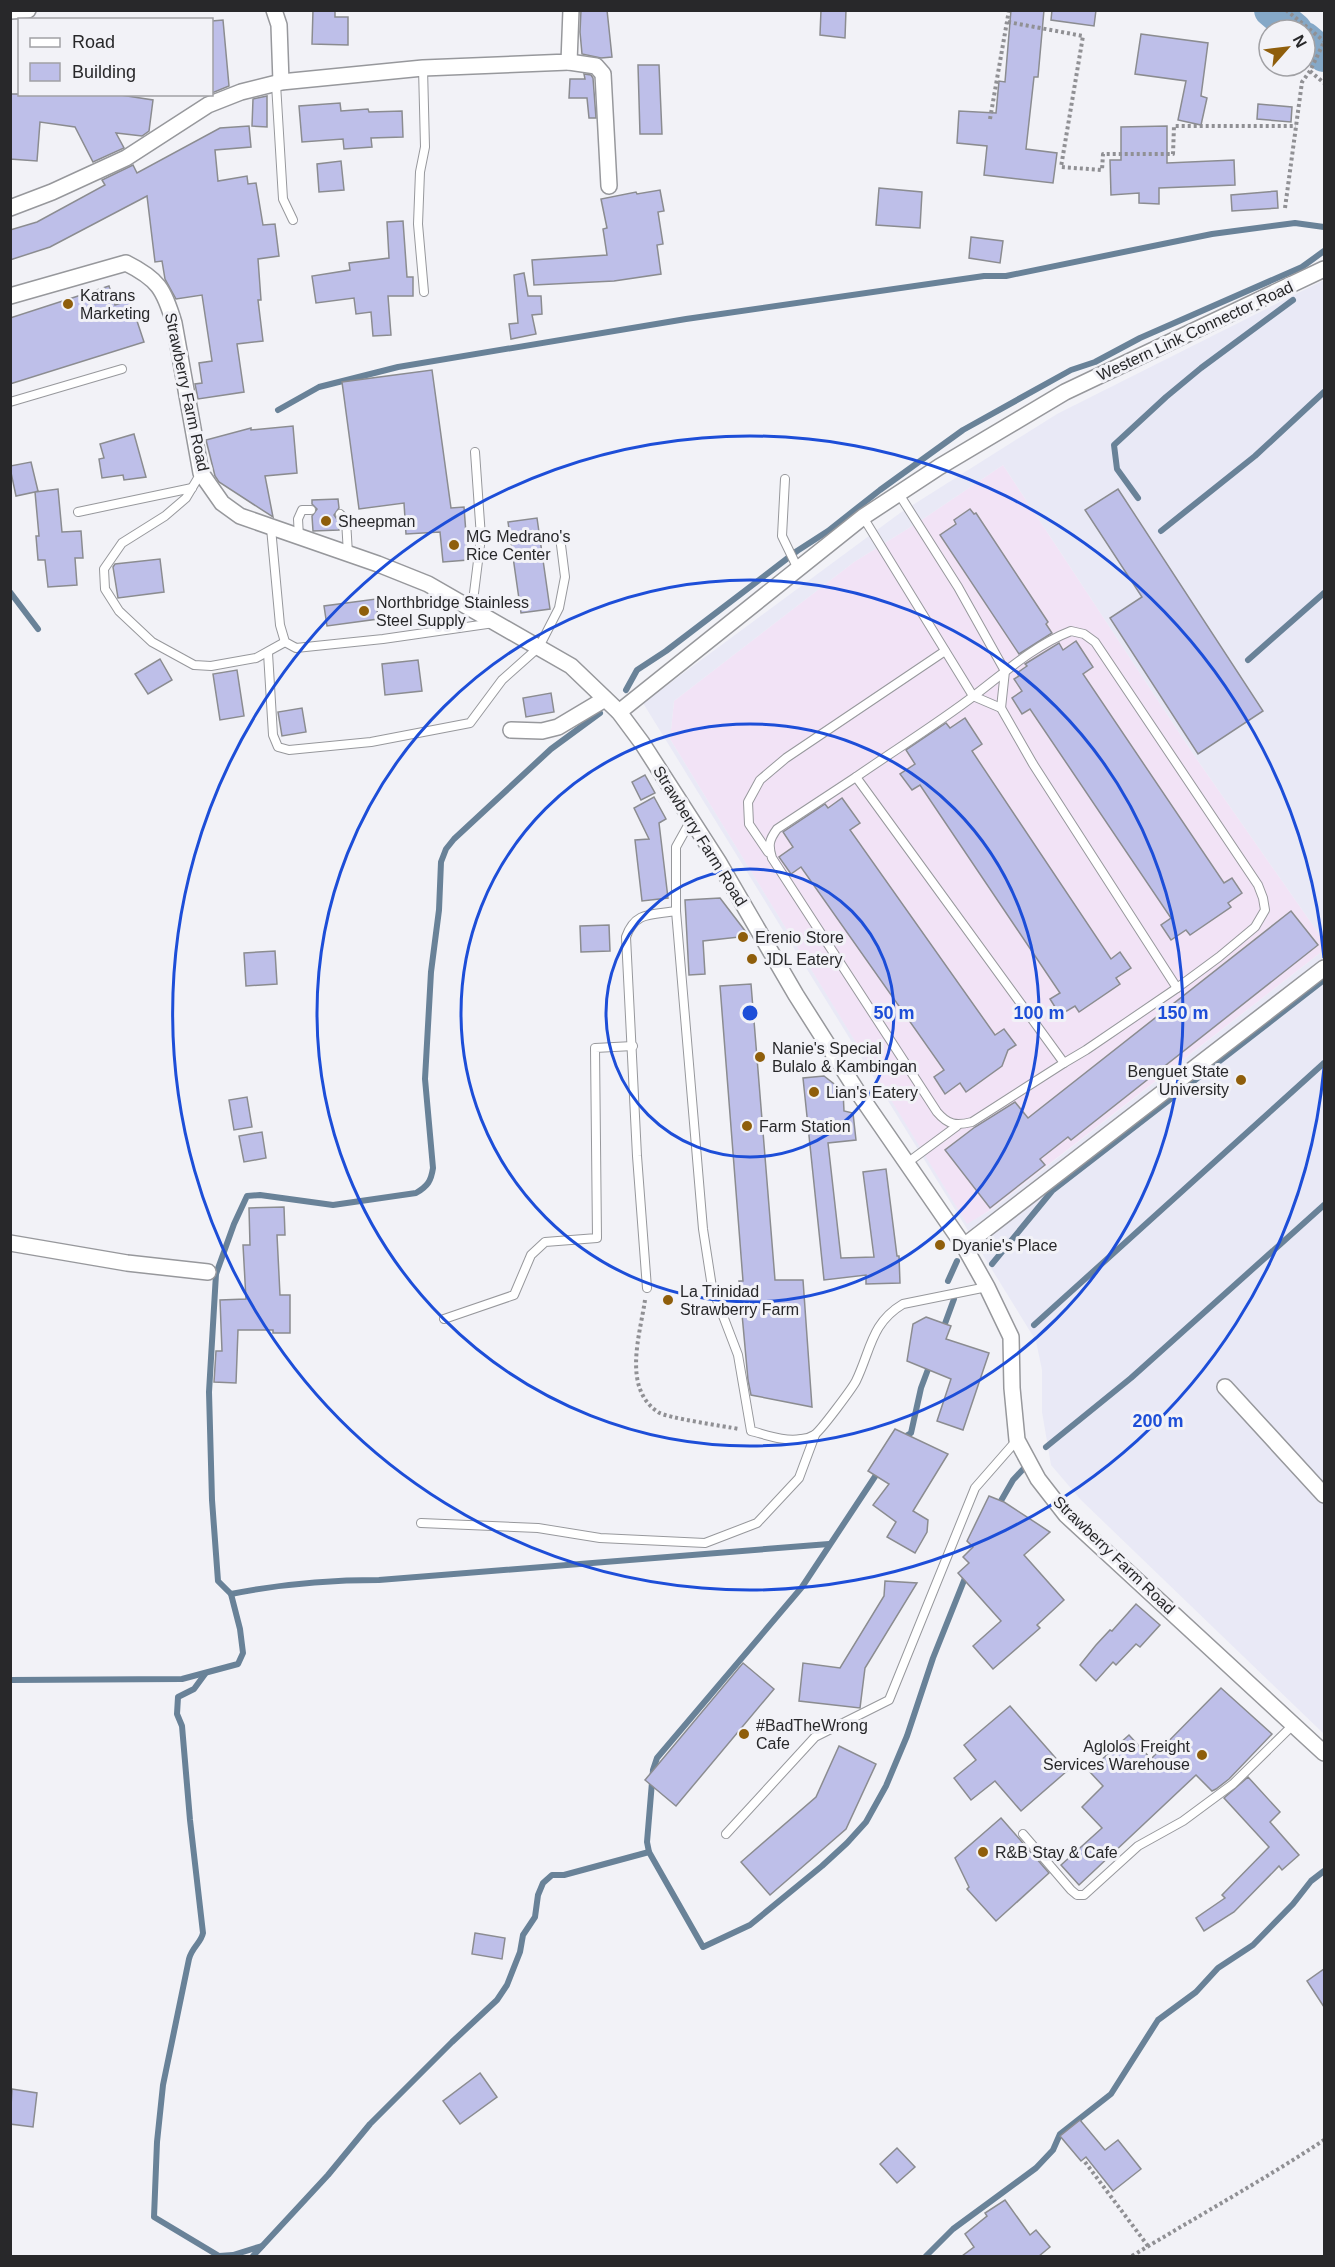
<svg xmlns="http://www.w3.org/2000/svg" width="1335" height="2267" viewBox="0 0 1335 2267" font-family="Helvetica,sans-serif">
	<style>
		.commercial { fill: #f2e3f6 }
		.built { fill: #e9e9f6 }
		.lines { fill: none; stroke-linecap: round; stroke-linejoin: round }
		.stream { stroke: #698298; stroke-width: 6 }
		.river { stroke: #85a8c7; stroke-width: 34 }
		.building { fill: #bebfe9; stroke: #8b8c90; stroke-width: 1.5 }
		.lane-casing { stroke: #97989c; stroke-width: 10 }
		.street-casing { stroke: #97989c; stroke-width: 18 }
		.path { stroke: #909094; stroke-width: 4; stroke-dasharray: 3 3; stroke-linecap: butt }
		.lane { stroke: #fff; stroke-width: 8 }
		.street { stroke: #fff; stroke-width: 15 }
		.ring { fill: none; stroke: #1d4ed8; stroke-width: 3 }
		.poi-dot { fill: #8f5e0b; stroke: #f2f2f7; stroke-width: 2 }
		.labels { text-anchor: middle; dominant-baseline: central; stroke-width: 6; stroke-linejoin: round; paint-order: stroke }
		.poi-label { font-size: 16px; fill: #28282a; stroke: #f2f2f7; text-anchor: start }
		.street-label { font-size: 16px; fill: #28282a; stroke: #f2f2f7 }
		.centre { fill: #1d4ed8; stroke: #f2f2f7; stroke-width: 3 }
		.ring-label { font-size: 18px; text-anchor: middle; font-weight: bold; fill: #1d4ed8; stroke: #f2f2f7; stroke-width: 6; stroke-linejoin: round; paint-order: stroke }
	</style>
	<rect width="100%" height="100%" fill="#f2f2f7"/>
	<path class="commercial" d="M1003,465L1196,758L1324,941V950L990,1210L967,1225L670,739L674,701L854,562L917,523Z"/>
	<path class="built" d="M1324,280V941L1196,758L1003,465L917,523L854,562L674,701L670,739L967,1224L991,1210L1324,950V1734L1081,1500L1051,1465L1042,1412V1370L1036,1341L643,703L900,513L1057,414Z"/>
	<g class="lines">
		<g class="stream">
			<path d="M278,410L319,387L398,367L686,319L984,276H1006L1212,234L1295,223L1324,227"/>
			<path d="M1138,498L1117,469L1114,445L1166,397L1201,368L1293,300"/>
			<path d="M1161,531L1255,456L1324,392"/>
			<path d="M10,592L38,629"/>
			<path d="M1248,660L1324,593"/>
			<path d="M626,690L637,670L666,651L797,551L828,531L880,490L963,430L1071,370L1095,362L1140,338L1302,267L1324,251"/>
			<path d="M992,1264L1052,1191L1324,980"/>
			<path d="M948,1281L957,1261"/>
			<path d="M1034,1325L1324,1063"/>
			<path d="M943,1329L954,1299"/>
			<path d="M901,1439L911,1433L921,1388L930,1364"/>
			<path d="M1046,1447L1131,1378L1324,1205"/>
			<path d="M880,1469L802,1587L657,1758L653,1770L647,1842L649,1852L703,1947L750,1925L822,1866L847,1843L866,1822L886,1786L907,1736L933,1658L967,1573"/>
			<path d="M998,1506L1013,1480L1027,1465"/>
			<path d="M231,1594C280,1584 328,1580 379,1580L829,1544"/>
			<path d="M205,1674L194,1689L178,1697L177,1714L182,1726L190,1820L203,1933C201,1943 192,1947 189,1959L163,2085L157,2142L154,2217L219,2256"/>
			<path d="M10,1680L182,1679L238,1664L243,1653L240,1629L231,1594L218,1581L212,1500L209,1392L216,1274L234,1224L247,1196L260,1195L333,1205L416,1193C428,1186 431,1181 433,1168L425,1079L431,972L439,910L441,862L446,849L454,839L495,801L551,749L600,713"/>
			<path d="M219,2256L233,2255L262,2246"/>
			<path d="M253,2256L328,2175L370,2124L452,2042L497,2000L507,1985L520,1952L523,1935L535,1917L538,1895L543,1883L552,1875H564L649,1852"/>
			<path d="M926,2256L953,2229L1036,2168L1053,2150L1060,2134L1111,2094L1158,2020L1196,1992L1218,1968L1253,1945L1293,1904L1311,1881L1324,1871"/>
		</g>
		<g class="river">
			<path d="M1271,10L1295,30"/>
			<path d="M1305,39L1324,55"/>
		</g>
	</g>
	<g class="building">
		<path d="M313,10H335V17H348V45L312,44Z"/>
		<path d="M581,10H607L612,57L601,58L582,54L580,32Z"/>
		<path d="M821,10H846L845,38L820,35Z"/>
		<path d="M1011,10H1044L1038,77H1034L1026,149L1057,153L1053,183L984,175L987,146L957,143L959,111L996,113L999,81L1005,82Z"/>
		<path d="M1052,10H1096L1094,26L1051,20Z"/>
		<path d="M223,20L229,86L212,93V21Z"/>
		<path d="M1141,34L1208,43L1201,96L1207,98L1201,125L1178,120L1186,81L1135,74Z"/>
		<path d="M638,65H659L662,134H640Z"/>
		<path d="M584,74L591,75L593,78L596,118H589L587,98H569L570,79H585Z"/>
		<path d="M10,94H114L153,100L149,131L142,136L116,133L124,148L93,162L75,127L40,122L37,161L10,159Z"/>
		<path d="M267,96V127L252,126L253,99Z"/>
		<path d="M340,103L341,111L368,109L369,112L402,111L403,137L371,138L372,147L344,149L343,139L302,142L299,106Z"/>
		<path d="M1258,104L1292,107L1291,122L1257,119Z"/>
		<path d="M249,126L251,147L215,150L218,181L247,176L248,184L256,183L263,225L275,224L279,256L258,259L261,300H258L263,341L237,344L244,392L198,399L195,384L202,383L199,363L212,361L202,295L176,299L165,279L162,261L155,262L147,196L50,247L10,260V230L37,222L105,185L102,180L133,165L137,173L220,128Z"/>
		<path d="M1167,126V163L1234,160L1235,185L1159,188V204L1139,203V193L1111,195L1110,160H1121V127Z"/>
		<path d="M341,161L344,190L319,192L317,164Z"/>
		<path d="M879,188L922,192L920,228L876,225Z"/>
		<path d="M660,190L664,211L658,212L663,244L657,245L661,274L614,281L534,285L532,260L607,255L603,229L607,228L601,199L636,192L637,194Z"/>
		<path d="M1277,191L1278,208L1232,211L1231,195Z"/>
		<path d="M403,221L407,277H413V296H388L391,335L373,336L371,312L356,314L354,298L316,303L312,276L350,270L349,263L389,258L387,222Z"/>
		<path d="M971,237L1003,241L1000,263L969,258Z"/>
		<path d="M524,273L528,296H541L542,314L532,315L536,334L511,339L509,324L518,323L514,275Z"/>
		<path d="M109,286L115,305L130,300L144,342L10,384V318Z"/>
		<path d="M432,370L451,508L464,507L468,560L443,562L440,532L406,534L404,503L359,509L342,382Z"/>
		<path d="M293,426L297,473L265,476L273,517L219,482L215,476L206,440L251,428V430Z"/>
		<path d="M134,434L146,477L124,480L123,475L102,478L99,459L104,458L100,444Z"/>
		<path d="M31,462L38,491L35,492L58,489L62,532L81,531L83,558H75L77,585L48,587L45,560H38L36,536H39L35,492L16,496L10,468V466Z"/>
		<path d="M1118,489L1263,711L1198,754L1110,618L1142,597L1085,510Z"/>
		<path d="M338,499L339,508L334,515L339,522V530L313,531L312,516L317,509L312,504V500Z"/>
		<path d="M970,509L974,514L976,513L1048,622L1046,624L1052,633L1019,654L940,535L956,524L954,520Z"/>
		<path d="M537,518L550,609L521,613L508,522Z"/>
		<path d="M160,559L164,592L118,598L113,567L115,564Z"/>
		<path d="M376,599L378,619L327,626L324,606Z"/>
		<path d="M1076,641L1093,667L1083,674L1224,883L1232,878L1242,893L1228,903L1231,907L1190,935L1186,930L1171,940L1161,925L1171,918L1030,709L1022,714L1012,698L1022,691L1014,679L1019,676L1017,673L1027,666L1025,664L1059,643L1063,650Z"/>
		<path d="M160,659L172,680L148,694L135,674Z"/>
		<path d="M418,660L422,691L385,695L382,664Z"/>
		<path d="M237,670L244,716L220,720L213,674Z"/>
		<path d="M551,693L554,712L526,717L523,698Z"/>
		<path d="M302,708L306,732L282,736L278,712Z"/>
		<path d="M965,718L982,744L972,751L1111,959L1120,952L1131,968L1116,978L1120,984L1079,1012L1075,1006L1060,1015L1050,999L1060,993L920,785L912,790L900,774L915,764L906,750L946,723L950,728Z"/>
		<path d="M645,775L655,793L641,800L632,782Z"/>
		<path d="M654,797L666,819L659,823L668,898L642,901L635,840L649,839L634,808Z"/>
		<path d="M842,798L860,823L850,830L995,1035L1004,1029L1016,1045L1008,1050L1002,1066L966,1092L960,1083L945,1094L934,1077L944,1070L801,867L791,874L779,857L793,847L783,832L825,804L828,808Z"/>
		<path d="M720,898L749,936L703,941L705,974L689,975L685,900Z"/>
		<path d="M1291,911L1318,945L1071,1140L1068,1137L1040,1159L1045,1165L990,1208L945,1150L975,1127L1015,1102L1028,1118Z"/>
		<path d="M609,925L610,951L581,952L580,926Z"/>
		<path d="M275,951L277,984L246,986L244,953Z"/>
		<path d="M751,984L775,1280H803L812,1407L751,1395L748,1380L739,1281H743L720,986Z"/>
		<path d="M824,1076L843,1091L844,1111L853,1113L856,1140L828,1143L841,1258L874,1257L863,1172L886,1169L897,1256H899L900,1283L866,1284V1275L824,1280L803,1078Z"/>
		<path d="M247,1097L252,1127L234,1130L229,1100Z"/>
		<path d="M262,1132L266,1158L244,1162L239,1136Z"/>
		<path d="M284,1207L285,1235H277L280,1295H290V1333H273V1330H238L236,1383L214,1382L216,1351H222L220,1300L246,1299L243,1245H250L249,1208Z"/>
		<path d="M926,1317L951,1326L946,1339L989,1353L963,1430L937,1421L951,1379L907,1361L913,1324Z"/>
		<path d="M895,1429L948,1454L913,1511L928,1520L927,1532L915,1553L887,1537L896,1522L873,1505L889,1484L868,1471Z"/>
		<path d="M989,1496L1004,1502L1050,1532L1024,1555L1064,1600L1037,1625L1040,1628L993,1669L973,1646L1001,1621L958,1573L969,1563L963,1557L973,1547L967,1541Z"/>
		<path d="M885,1581L917,1583L865,1668L860,1708L799,1701L803,1663L840,1668L884,1596Z"/>
		<path d="M1136,1604L1160,1625L1140,1647L1136,1644L1116,1665L1113,1662L1096,1681L1080,1665L1096,1645L1110,1630L1112,1631Z"/>
		<path d="M743,1663L774,1689L676,1806L645,1780Z"/>
		<path d="M1221,1688L1272,1734L1229,1779L1216,1789L1212,1791L1196,1775L1079,1885L1061,1865L1102,1828L1082,1807L1103,1786L1089,1771L1129,1735L1151,1759Z"/>
		<path d="M1010,1706L1067,1771L1021,1811L995,1781L971,1800L954,1778L976,1760L964,1745Z"/>
		<path d="M839,1746L876,1764L846,1829L770,1895L741,1862L816,1797Z"/>
		<path d="M1248,1777L1280,1812L1270,1822L1299,1855L1282,1870L1279,1866L1234,1912L1204,1931L1196,1918L1225,1898L1222,1895L1269,1847L1224,1798Z"/>
		<path d="M1001,1818L1049,1873L996,1921L967,1889L969,1887L955,1858Z"/>
		<path d="M475,1933L505,1938L502,1959L472,1954Z"/>
		<path d="M1324,1969V2007L1307,1981Z"/>
		<path d="M480,2073L497,2097L460,2124L443,2101Z"/>
		<path d="M12,2089L37,2093L33,2127L10,2124Z"/>
		<path d="M1080,2120L1105,2150L1118,2140L1141,2169L1113,2191L1086,2157L1081,2161L1060,2136Z"/>
		<path d="M897,2148L915,2167L897,2183L880,2164Z"/>
		<path d="M1005,2200L1030,2235L1036,2230L1050,2247L1039,2256H962L974,2247L965,2234L987,2216L985,2213Z"/>
	</g>
	<g class="lines">
		<defs>
			<g id="lane">
				<path d="M423,68L425,147L420,172L418,224L424,292"/>
				<path d="M276,84L283,199L293,220"/>
				<path d="M10,402L122,369"/>
				<path d="M201,473L186,498L165,516L122,543L104,569L105,589L119,611L152,642L194,665L211,666L256,658L285,642"/>
				<path d="M785,479L782,536L798,569"/>
				<path d="M899,494L958,587L1005,671L1001,708"/>
				<path d="M78,512L192,488"/>
				<path d="M340,514L346,520L348,554"/>
				<path d="M863,517L973,696L1001,708L1033,764L1177,988"/>
				<path d="M271,528L280,625L285,642L296,648L383,639L494,623"/>
				<path d="M299,537L298,519L302,510H311"/>
				<path d="M472,609L481,537L475,452"/>
				<path d="M1071,631L1084,634L1095,642L1258,885L1263,898L1265,910L1255,927L1219,957L1177,988L1086,1050L1064,1063L856,777C895,750 937,724 975,695C1005,672 1035,645 1071,631Z"/>
				<path d="M268,653L273,735L278,747L289,750L371,742L470,723L502,680L539,647L559,608L565,577L561,545"/>
				<path d="M856,777L777,829C769,840 768,845 772,858L937,1112C948,1125 956,1126 972,1122L1064,1063"/>
				<path d="M691,820L676,847V911L703,1229L712,1287L738,1355L751,1431C767,1435 785,1442 801,1439C805,1439 811,1437 814,1435C820,1432 853,1387 856,1381C871,1350 871,1323 903,1304L987,1287"/>
				<path d="M768,852L749,824L748,802L760,780L786,758L945,651"/>
				<path d="M907,1163L957,1126"/>
				<path d="M647,1288L637,1156L626,937C635,911 652,915 676,911"/>
				<path d="M444,1319L514,1295L531,1255L545,1242L597,1238L595,1048L633,1046"/>
				<path d="M421,1523L538,1528L600,1538L705,1543L757,1523L799,1478L815,1435"/>
				<path d="M726,1834L815,1737L889,1700L975,1488L1017,1440"/>
				<path d="M1023,1834L1071,1890L1077,1895H1084L1138,1846L1183,1821L1233,1784L1294,1724"/>
			</g>
			<g id="street">
				<path d="M274,10L279,25L281,82"/>
				<path d="M10,11L28,10"/>
				<path d="M569,62L596,66L603,74L609,186"/>
				<path d="M10,208L52,192L126,158L208,105L241,92L281,82L423,68L569,62L571,10"/>
				<path d="M10,296L126,263C158,279 164,289 174,323L201,473L222,503L240,516L378,564L428,584L571,666L619,712L642,743L718,861L796,995L857,1091L964,1246L987,1287L1011,1337L1012,1388L1017,1440L1038,1479L1066,1515L1324,1753"/>
				<path d="M619,712L863,517L939,467L1065,392L1324,269"/>
				<path d="M511,730L542,731L558,727L605,699"/>
				<path d="M10,1243L127,1263L208,1272"/>
				<path d="M964,1246L1324,968"/>
				<path d="M1225,1387L1324,1495"/>
			</g>
		</defs>
		<use href="#lane" class="lane-casing"/>
		<use href="#street" class="street-casing"/>
		<g class="path">
			<path d="M1286,10L1324,41"/>
			<path d="M1008,22L1083,36L1061,167L1102,170L1103,154H1173L1174,126H1296"/>
			<path d="M1310,71L1324,83"/>
			<path d="M990,119L1009,10"/>
			<path d="M1285,208L1302,82L1310,71L1324,42"/>
			<path d="M645,1300C640,1335 622,1388 658,1412C666,1418 724,1426 739,1429"/>
			<path d="M1085,2162L1148,2246"/>
			<path d="M1132,2256C1196,2217 1262,2181 1324,2140"/>
		</g>
		<use href="#lane" class="lane"/>
		<use href="#street" class="street"/>
	</g>
	<g class="ring">
		<circle cx="750" cy="1013" r="144"/>
		<circle cx="750" cy="1013" r="289"/>
		<circle cx="750" cy="1013" r="433"/>
		<path d="M1324 1068A577 577 0 1 1 1324 958"/>
	</g>
	<g class="poi-dot">
		<circle cx="68" cy="304" r="6"/>
		<circle cx="326" cy="521" r="6"/>
		<circle cx="454" cy="545" r="6"/>
		<circle cx="364" cy="611" r="6"/>
		<circle cx="743" cy="937" r="6"/>
		<circle cx="752" cy="959" r="6"/>
		<circle cx="760" cy="1057" r="6"/>
		<circle cx="1241" cy="1080" r="6"/>
		<circle cx="814" cy="1092" r="6"/>
		<circle cx="747" cy="1126" r="6"/>
		<circle cx="940" cy="1245" r="6"/>
		<circle cx="668" cy="1300" r="6"/>
		<circle cx="744" cy="1734" r="6"/>
		<circle cx="1202" cy="1755" r="6"/>
		<circle cx="983" cy="1852" r="6"/>
	</g>
	<g class="labels">
		<g class="poi-label">
			<text x="80" y="295">Katrans<tspan x="80" dy="18">Marketing</tspan></text>
			<text x="338" y="521">Sheepman</text>
			<text x="466" y="536">MG Medrano's<tspan x="466" dy="18">Rice Center</tspan></text>
			<text x="376" y="602">Northbridge Stainless<tspan x="376" dy="18">Steel Supply</tspan></text>
			<text x="755" y="937">Erenio Store</text>
			<text x="764" y="959">JDL Eatery</text>
			<text x="772" y="1048">Nanie's Special<tspan x="772" dy="18">Bulalo &amp; Kambingan</tspan></text>
			<text x="1229" y="1071" text-anchor="end">Benguet State<tspan x="1229" dy="18">University</tspan></text>
			<text x="826" y="1092">Lian's Eatery</text>
			<text x="759" y="1126">Farm Station</text>
			<text x="952" y="1245">Dyanie's Place</text>
			<text x="680" y="1291">La Trinidad<tspan x="680" dy="18">Strawberry Farm</tspan></text>
			<text x="756" y="1725">#BadTheWrong<tspan x="756" dy="18">Cafe</tspan></text>
			<text x="1190" y="1746" text-anchor="end">Aglolos Freight<tspan x="1190" dy="18">Services Warehouse</tspan></text>
			<text x="995" y="1852">R&amp;B Stay &amp; Cafe</text>
		</g>
		<g class="street-label">
			<text transform="translate(1195 331) rotate(-25)">Western Link Connector Road</text>
			<text transform="translate(187 392) rotate(78)">Strawberry Farm Road</text>
			<text transform="translate(700 836) rotate(58)">Strawberry Farm Road</text>
			<text transform="translate(1114 1555) rotate(44)">Strawberry Farm Road</text>
		</g>
	</g>
	<circle cx="750" cy="1013" r="9" class="centre"/>
	<g class="ring-label">
		<text x="894" y="1019">50 m</text>
		<text x="1039" y="1019">100 m</text>
		<text x="1183" y="1019">150 m</text>
		<text x="1158" y="1427">200 m</text>
	</g>
	<rect width="1335" height="2267" fill="none" stroke="#28282a" stroke-width="24"/>
	<rect x="18" y="18" width="195" height="78" fill="#f2f2f7" stroke="#a1a1a5" stroke-width="1.5"/>
	<rect x="30" y="38" width="30" height="9" fill="#ffffff" stroke="#a1a1a5" stroke-width="1.5"/>
	<text x="72" y="48" font-size="18" fill="#28282a">Road</text>
	<rect x="30" y="63" width="30" height="18" fill="#bebfe9" stroke="#a1a1a5" stroke-width="1.5"/>
	<text x="72" y="78" font-size="18" fill="#28282a">Building</text>
	<g transform="translate(1287 48) rotate(62)"><circle r="28" fill="#f2f2f7" stroke="#a1a1a5" stroke-width="1.5"/>
	<path d="M0-4.5L10 22L0 15L-10 22Z" fill="#8f5e0b"/>
	<text y="-9" font-size="16" font-weight="bold" text-anchor="middle" fill="#28282a">N</text>
	</g>
</svg>
